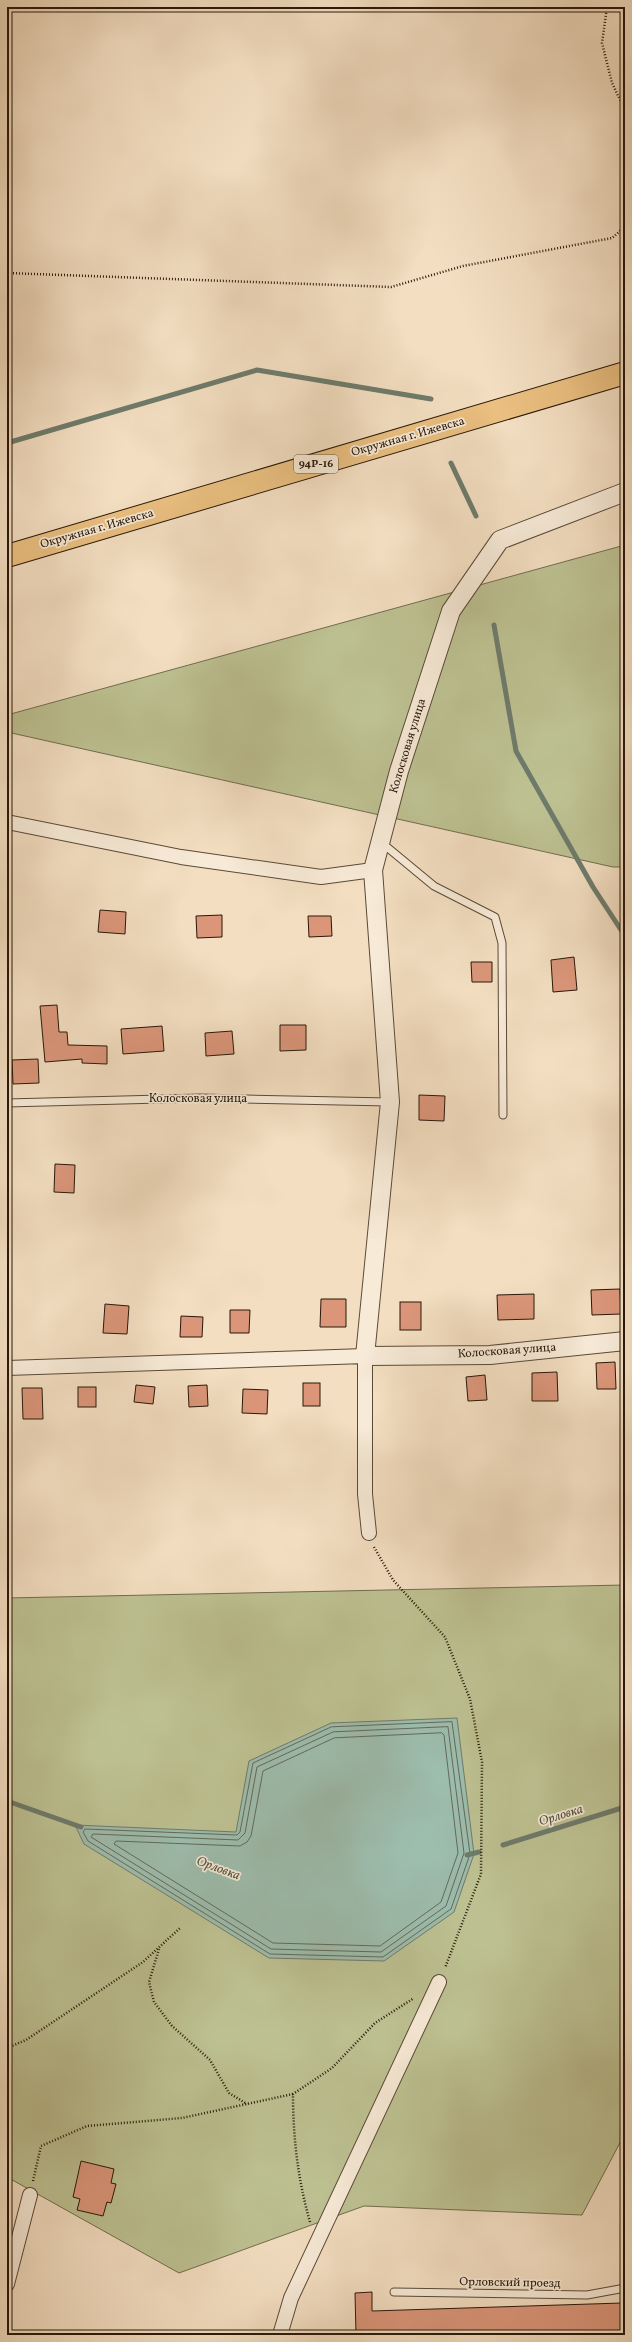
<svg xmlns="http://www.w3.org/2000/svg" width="632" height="2342" viewBox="0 0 632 2342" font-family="Vollkorn,serif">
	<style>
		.green { fill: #bdc192; stroke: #726c4e }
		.water { fill: #9dbdad; stroke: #6e7b6b }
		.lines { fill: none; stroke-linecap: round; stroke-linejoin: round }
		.shore { stroke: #626a5b; stroke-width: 1 }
		.stream { stroke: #6e7b6b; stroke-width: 5 }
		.building { fill: #db967a; stroke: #281809 }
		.service-casing { stroke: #5b4a37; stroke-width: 9 }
		.minor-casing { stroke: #5b4a37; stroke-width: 16 }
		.tertiary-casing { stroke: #5b4a37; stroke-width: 20 }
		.primary-casing { stroke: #281809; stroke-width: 24 }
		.path { stroke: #281809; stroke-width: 2.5; stroke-dasharray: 1 2; stroke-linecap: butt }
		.service { stroke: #f7ead7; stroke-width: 7 }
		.minor { stroke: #f7ead7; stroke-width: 14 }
		.tertiary { stroke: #f7ead7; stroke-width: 18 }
		.primary { stroke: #eabf80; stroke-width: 22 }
		.labels { text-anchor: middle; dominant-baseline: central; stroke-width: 3.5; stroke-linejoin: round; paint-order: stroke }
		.shield { fill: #f7ead7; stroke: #665747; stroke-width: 1 }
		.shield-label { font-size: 11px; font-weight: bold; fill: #281809 }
		.street-label { font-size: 12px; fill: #281809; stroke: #f7ead7 }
		.water-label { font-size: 13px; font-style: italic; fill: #515242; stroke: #f7ead7 }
	</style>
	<rect width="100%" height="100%" fill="#f3dec1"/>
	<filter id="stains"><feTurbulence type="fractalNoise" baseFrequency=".005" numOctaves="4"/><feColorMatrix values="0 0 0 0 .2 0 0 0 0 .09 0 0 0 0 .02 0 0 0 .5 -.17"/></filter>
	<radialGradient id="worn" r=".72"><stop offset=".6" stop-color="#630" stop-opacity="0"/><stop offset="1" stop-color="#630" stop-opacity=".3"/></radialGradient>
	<g class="green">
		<path d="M625,545V867H613L7,732V715Z"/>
		<path d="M625,1585V2123L623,2137L582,2215L364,2206L179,2273L7,2177V1598Z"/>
	</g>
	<path class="water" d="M457,1718L474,1854L454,1912L384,1961L269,1958L84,1844L75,1825L236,1832L249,1761L331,1723Z"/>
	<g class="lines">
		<g class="shore">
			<path d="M452,1722L470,1854L451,1909L383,1957L270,1954L88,1841L83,1832L85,1829L237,1835L240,1832L253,1763L331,1727Z"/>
			<path d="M448,1727L464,1853L446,1906L381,1952L271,1949L91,1837L93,1834L238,1840L245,1833L257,1767L333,1732Z"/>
			<path d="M442,1733L444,1735L458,1853L441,1902L380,1946L273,1943L114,1844L116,1841L240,1846L247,1842L251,1836L263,1771L334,1738Z"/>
		</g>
		<g class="stream">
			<path d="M7,443L257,370L431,399"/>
			<path d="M451,463L476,516"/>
			<path d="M494,625L516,751L593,887L625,936"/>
			<path d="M7,1801L81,1827"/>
			<path d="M503,1845L625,1807"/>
			<path d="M467,1855L479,1852"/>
		</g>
	</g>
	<g class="building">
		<path d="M100,910L126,912L125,934L98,932Z"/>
		<path d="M222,915V937L197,938L196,916Z"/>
		<path d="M308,916H331L332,936L309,937Z"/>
		<path d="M574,957L577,990L553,992L551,960Z"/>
		<path d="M471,962H492V982H472Z"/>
		<path d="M57,1005L59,1032H67L68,1045L107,1046V1064L82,1063V1059L45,1062L40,1006Z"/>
		<path d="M280,1025H306V1050L280,1051Z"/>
		<path d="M162,1026L164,1051L123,1054L121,1029Z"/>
		<path d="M232,1031L234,1054L206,1056L205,1033Z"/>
		<path d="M38,1059L39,1083L13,1084L12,1060Z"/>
		<path d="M419,1095L445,1096L444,1121L419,1120Z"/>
		<path d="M55,1164L75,1165L74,1193L54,1192Z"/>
		<path d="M620,1289L621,1314L592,1315L591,1290Z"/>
		<path d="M534,1294V1319L498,1320L497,1295Z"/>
		<path d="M321,1299H346V1327H320Z"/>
		<rect x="400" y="1302" width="21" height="28"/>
		<path d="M105,1304L129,1306L127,1334L103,1333Z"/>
		<path d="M230,1310H250L249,1333H230Z"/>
		<path d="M181,1316L203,1317L202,1337H180Z"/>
		<path d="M615,1362L616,1389H597L596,1363Z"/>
		<path d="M557,1372L558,1401H532V1373Z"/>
		<path d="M485,1375L487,1400L468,1401L466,1377Z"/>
		<rect x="303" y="1383" width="17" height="23"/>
		<path d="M136,1385L155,1387L153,1404L134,1402Z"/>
		<path d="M207,1385L208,1406L189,1407L188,1386Z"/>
		<rect x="78" y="1387" width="18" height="20"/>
		<path d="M22,1388H42L43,1419H23Z"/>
		<path d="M243,1389L268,1390L267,1414L242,1413Z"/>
		<path d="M81,2161L114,2169L111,2183L116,2184L111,2203L107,2202L103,2216L77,2210L80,2199L73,2197Z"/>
		<path d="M372,2292V2311L622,2303L623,2335H356L355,2293Z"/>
	</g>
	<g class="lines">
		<defs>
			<g id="service">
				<path d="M382,843L434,886L495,917L502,943L503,1115"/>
				<path d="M7,1103L200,1098L389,1102"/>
				<path d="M394,2292L587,2295L625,2288"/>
			</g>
			<g id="minor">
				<path d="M7,822L181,857L321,877L373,870"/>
				<path d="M7,1368L365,1356V1494L369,1533"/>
				<path d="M7,2284L30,2195"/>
				<path d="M280,2335L291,2298L439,1982"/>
			</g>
			<path id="tertiary" d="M625,492L500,540L451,611L399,771L373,870L390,1102L365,1356L490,1355L625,1341"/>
			<path id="primary" d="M7,556L625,373"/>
		</defs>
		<use href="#service" class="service-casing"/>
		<use href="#minor" class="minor-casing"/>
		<use href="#tertiary" class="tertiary-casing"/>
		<use href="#primary" class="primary-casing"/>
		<g class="path">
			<path d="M607,7L602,43L612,83L625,110"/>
			<path d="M7,273L391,287L463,266L612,238L625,227"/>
			<path d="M374,1547L393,1580L445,1637L470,1699L482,1762L481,1874L445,1968"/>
			<path d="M159,1949L149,1982L154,2002L172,2026L210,2060L229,2093L247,2104"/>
			<path d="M7,2048L26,2040L143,1962L180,1928"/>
			<path d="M33,2181L41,2146L87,2126L182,2118L293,2094"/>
			<path d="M310,2222C298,2180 293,2138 293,2094L332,2068L375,2023L414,1998"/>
		</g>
		<use href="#service" class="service"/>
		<use href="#minor" class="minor"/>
		<use href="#tertiary" class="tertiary"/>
		<use href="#primary" class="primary"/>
	</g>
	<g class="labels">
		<rect class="shield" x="294" y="455" width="44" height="18" rx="3"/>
		<g class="shield-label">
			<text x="316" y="464">94Р-16</text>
		</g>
		<g class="street-label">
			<text transform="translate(408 437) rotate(-16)">Окружная г. Ижевска</text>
			<text transform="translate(97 529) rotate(-16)">Окружная г. Ижевска</text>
			<text transform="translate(408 746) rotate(-73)">Колосковая улица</text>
			<text x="198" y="1099">Колосковая улица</text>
			<text transform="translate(507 1351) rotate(-4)">Колосковая улица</text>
			<text transform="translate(510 2283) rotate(1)">Орловский проезд</text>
		</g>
		<g class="water-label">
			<text transform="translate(561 1816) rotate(-17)">Орловка</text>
			<text transform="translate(218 1869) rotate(20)">Орловка</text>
		</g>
	</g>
	<rect width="632" height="2342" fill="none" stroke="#f3dec1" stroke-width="24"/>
	<rect x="8" y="8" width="616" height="2326" fill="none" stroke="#281809" stroke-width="2"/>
	<rect x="12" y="12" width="608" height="2318" fill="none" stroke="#281809"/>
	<rect width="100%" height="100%" filter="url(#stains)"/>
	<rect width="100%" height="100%" fill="url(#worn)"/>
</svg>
